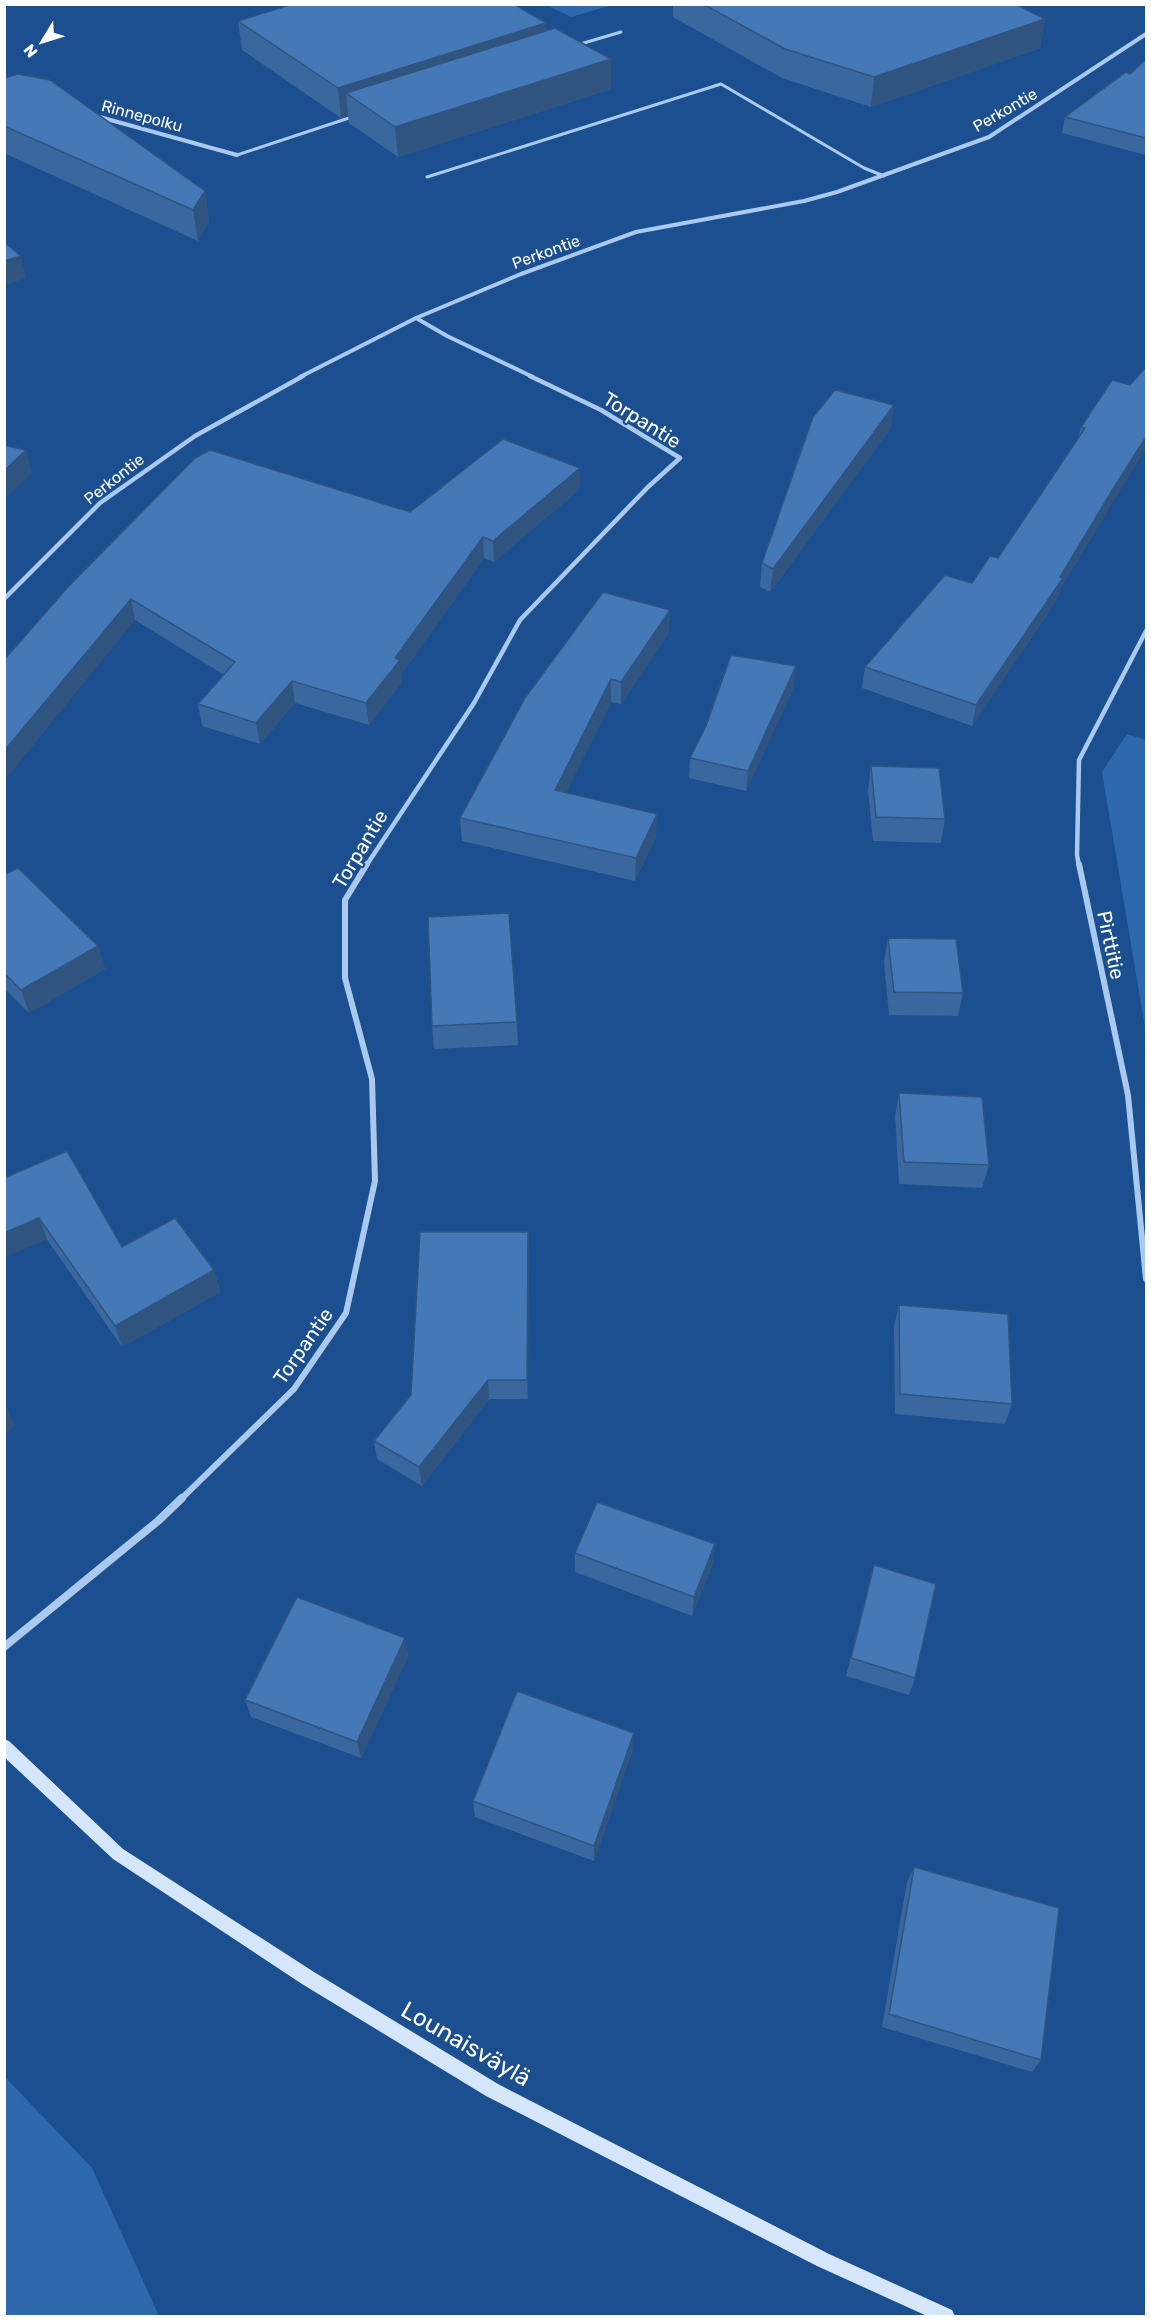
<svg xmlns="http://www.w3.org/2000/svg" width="1151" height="2321" viewBox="0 0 1151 2321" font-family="Rubik,sans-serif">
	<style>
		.green { fill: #2e69ad }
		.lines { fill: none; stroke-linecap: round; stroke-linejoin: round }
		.lane { stroke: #a9c9ee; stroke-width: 3 }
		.street-far3 { stroke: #a9c9ee; stroke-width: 4 }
		.street-far2 { stroke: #a9c9ee; stroke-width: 4.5 }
		.street-far1 { stroke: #a9c9ee; stroke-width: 6 }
		.street { stroke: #a9c9ee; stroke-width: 8 }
		.secondary { fill: #d6e6fa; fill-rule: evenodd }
		.wall { fill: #3a679d }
		.shaded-wall { fill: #305480 }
		.building { fill: #4478b7; stroke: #305480; stroke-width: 1.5 }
		.labels { text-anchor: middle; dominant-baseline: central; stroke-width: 4.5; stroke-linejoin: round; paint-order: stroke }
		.far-street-label { font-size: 16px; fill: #fff; stroke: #1b4f8f }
		.street-label { font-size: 20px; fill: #fff; stroke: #1b4f8f }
		.near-street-label { font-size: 24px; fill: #fff; stroke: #1b4f8f }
	</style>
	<rect width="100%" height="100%" fill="#1b4f8f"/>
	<g class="green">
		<path d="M546,5V4L612,5L571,17Z"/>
		<path d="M1127,734L1146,740V1033L1102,772Z"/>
		<path d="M5,2077L92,2168L158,2314L155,2316H5Z"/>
	</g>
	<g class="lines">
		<g class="lane">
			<path d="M577,45L621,32"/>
			<path d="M237,155L352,117"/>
			<path d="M427,177L721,84L864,168L884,176"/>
		</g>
		<g class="street-far3">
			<path d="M96,116L237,155"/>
			<path d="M416,318L447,336L533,377"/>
			<path d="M300,377L416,318L521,274L636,232L804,201L837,192L989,137L1146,34"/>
		</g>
		<g class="street-far2">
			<path d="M4,599L100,503L195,436L303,376"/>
			<path d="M366,866L474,703L520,620L648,487L680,458L601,410L530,376"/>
			<path d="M1079,866L1077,855L1079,760L1146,631"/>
		</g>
		<g class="street-far1">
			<path d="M1079,864L1128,1095L1146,1279"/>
			<path d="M180,1500L294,1389L346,1313L375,1181L372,1079L345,978V900L367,864"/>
		</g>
		<path class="street" d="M4,1647L158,1521L182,1498"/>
		<path class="secondary" d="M4,1739L9,1741L123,1849L314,1972L498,2084L829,2254L952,2310L955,2316H927L817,2266L486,2096L302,1984L113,1859L4,1757Z"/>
	</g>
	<g class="wall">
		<path d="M673,4H1015L1045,19L1040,48L871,107L782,78L673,17Z"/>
		<path d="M238,21L546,31L611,59V89L398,157L349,123L348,116L341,118L242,50Z"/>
		<path d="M1146,61V155L1062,133L1065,117L1130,74Z"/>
		<path d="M4,78L205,191L209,221L198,241L8,155L4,152Z"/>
		<path d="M1112,380L1108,510L1060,589L1058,598L972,726L862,688L865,667L972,583L998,558L1078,438L1081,427Z"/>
		<path d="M891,428L770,592L760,587L762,563Z"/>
		<path d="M580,468V489L494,562L484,558L402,673V682L369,725L295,703L260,744L202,726L198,704L224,675L135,620L68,587L410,512Z"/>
		<path d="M669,633L621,704L611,702L566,792L656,836L635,881L462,841L460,818L525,698Z"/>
		<path d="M794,686L746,791L689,778L690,758Z"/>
		<path d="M871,766L945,819L941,843L873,841L868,790Z"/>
		<path d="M4,875L98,946L105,969L29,1013L4,988Z"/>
		<path d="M888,938L963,993L958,1016L889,1015L884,962Z"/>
		<path d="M517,1022L518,1045L434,1049L432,1026Z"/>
		<path d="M899,1093L989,1165L982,1188L899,1184L895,1116Z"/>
		<path d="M4,1178L122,1247L214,1270L220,1292L122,1347Z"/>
		<path d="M528,1232V1399H489L422,1486L377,1459L374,1441L411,1395Z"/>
		<path d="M899,1305L1012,1404L1005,1424L895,1414L894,1326Z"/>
		<path d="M575,1553L713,1563L692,1616L575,1572Z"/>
		<path d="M869,1584L915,1678L909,1695L846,1676Z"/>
		<path d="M405,1638L408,1656L361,1758L251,1717L245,1700Z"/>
		<path d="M633,1749L594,1861L475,1817L473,1801Z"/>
		<path d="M914,1867L1041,2060L1032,2072L882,2027L907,1882Z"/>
	</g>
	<g class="shaded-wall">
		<path d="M1045,19L1040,48L871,107L874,77Z"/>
		<path d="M546,23L547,52L346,93L348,116L341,118L338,88Z"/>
		<path d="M611,59V89L398,157L395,127Z"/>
		<path d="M205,191L209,221L198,241L193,210Z"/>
		<path d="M21,256L26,278L4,286V261Z"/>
		<path d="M894,405L891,428L770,592L773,569Z"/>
		<path d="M1146,437V449L1108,510L1060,589L1058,598L972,726L976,705Z"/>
		<path d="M26,450L32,473L4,500V471Z"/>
		<path d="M580,468V489L494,562L493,541Z"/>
		<path d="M483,537L484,558L402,673V682L369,725L366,703L395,658Z"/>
		<path d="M131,599L135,620L4,781V751Z"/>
		<path d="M670,610L669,633L621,704V682Z"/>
		<path d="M796,666L794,686L746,791L748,771Z"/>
		<path d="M611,679V702L556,813L555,790Z"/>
		<path d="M292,681L295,703L260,744L256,723Z"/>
		<path d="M657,814L656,836L635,881L636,858Z"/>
		<path d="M98,946L105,969L29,1013L21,990Z"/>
		<path d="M39,1218L47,1239L4,1258V1233Z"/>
		<path d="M528,1232L529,1252L528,1399L527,1380Z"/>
		<path d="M214,1270L220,1292L122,1347L115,1326Z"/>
		<path d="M488,1380L489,1399L422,1486L419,1467Z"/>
		<path d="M6,1405L15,1426L4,1435V1407Z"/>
		<path d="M715,1544L713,1563L692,1616L694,1597Z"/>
		<path d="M405,1638L408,1656L361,1758L357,1742Z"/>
		<path d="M634,1733L633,1749L594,1861V1846Z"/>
	</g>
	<g class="building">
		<path d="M293,4H514L546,23L338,88L238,21Z"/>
		<path d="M703,4H1015L1045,19L874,77L785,49Z"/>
		<path d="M555,28L611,59L395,127L346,93Z"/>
		<path d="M1145,60L1146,61V138L1065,117L1126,72L1130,74Z"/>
		<path d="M18,74L50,80L205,191L193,210L4,126V78Z"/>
		<path d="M4,242L21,256L4,261Z"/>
		<path d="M1146,367V437L1113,489L1060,577L1063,578L976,705L865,667L945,575L972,583L990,556L998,558L1085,428L1081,427L1112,380L1130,385Z"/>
		<path d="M835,390L894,405L773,569L762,563L813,417Z"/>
		<path d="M503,439L580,468L493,541L483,537L395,658L400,660L366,703L292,681L256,723L198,704L235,662L131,599L4,751V660L68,587L195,458L210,450L410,512Z"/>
		<path d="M4,445L26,450L4,471Z"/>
		<path d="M603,592L670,610L621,682L611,679L555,790L657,814L636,858L460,818L525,698Z"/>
		<path d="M731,655L796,666L748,771L690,758L706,726Z"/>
		<path d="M871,766L939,768L945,819L876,817Z"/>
		<path d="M18,868L98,946L21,990L4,973V875Z"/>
		<path d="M509,913L517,1022L432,1026L428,917Z"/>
		<path d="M888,938L956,939L963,993L894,992Z"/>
		<path d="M899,1093L982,1097L989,1165L904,1162Z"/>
		<path d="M67,1151L122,1247L175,1218L214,1270L115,1326L39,1218L4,1233V1178Z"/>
		<path d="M420,1232H528L527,1380H488L419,1467L374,1441L411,1395Z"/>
		<path d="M899,1305L1008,1314L1012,1404L900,1394Z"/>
		<path d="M597,1502L715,1544L694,1597L575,1553Z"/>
		<path d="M874,1565L936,1584L915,1678L851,1658Z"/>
		<path d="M297,1597L405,1638L357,1742L245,1700Z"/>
		<path d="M517,1691L634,1733L594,1846L473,1801Z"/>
		<path d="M914,1867L1059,1908L1041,2060L889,2014Z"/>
	</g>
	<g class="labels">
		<g class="far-street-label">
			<text transform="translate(1005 110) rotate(-30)">Perkontie</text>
			<text transform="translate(142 116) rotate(15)">Rinnepolku</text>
			<text transform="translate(546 252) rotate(-20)">Perkontie</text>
			<text transform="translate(114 479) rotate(-38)">Perkontie</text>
		</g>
		<g class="street-label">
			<text transform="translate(642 420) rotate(32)">Torpantie</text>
			<text transform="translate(360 849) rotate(-59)">Torpantie</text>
			<text transform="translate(1111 945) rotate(78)">Pirttitie</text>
			<text transform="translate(303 1346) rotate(-55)">Torpantie</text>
		</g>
		<g class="near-street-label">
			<text transform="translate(466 2044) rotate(30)">Lounaisväylä</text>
		</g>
	</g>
	<rect width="1151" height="2321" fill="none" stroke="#ffffff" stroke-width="12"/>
	<g transform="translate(42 42) rotate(232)" stroke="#1b4f8f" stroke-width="4.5" paint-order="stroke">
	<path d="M0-4.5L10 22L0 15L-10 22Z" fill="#ffffff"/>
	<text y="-9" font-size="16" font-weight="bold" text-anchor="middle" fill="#ffffff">N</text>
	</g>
</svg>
